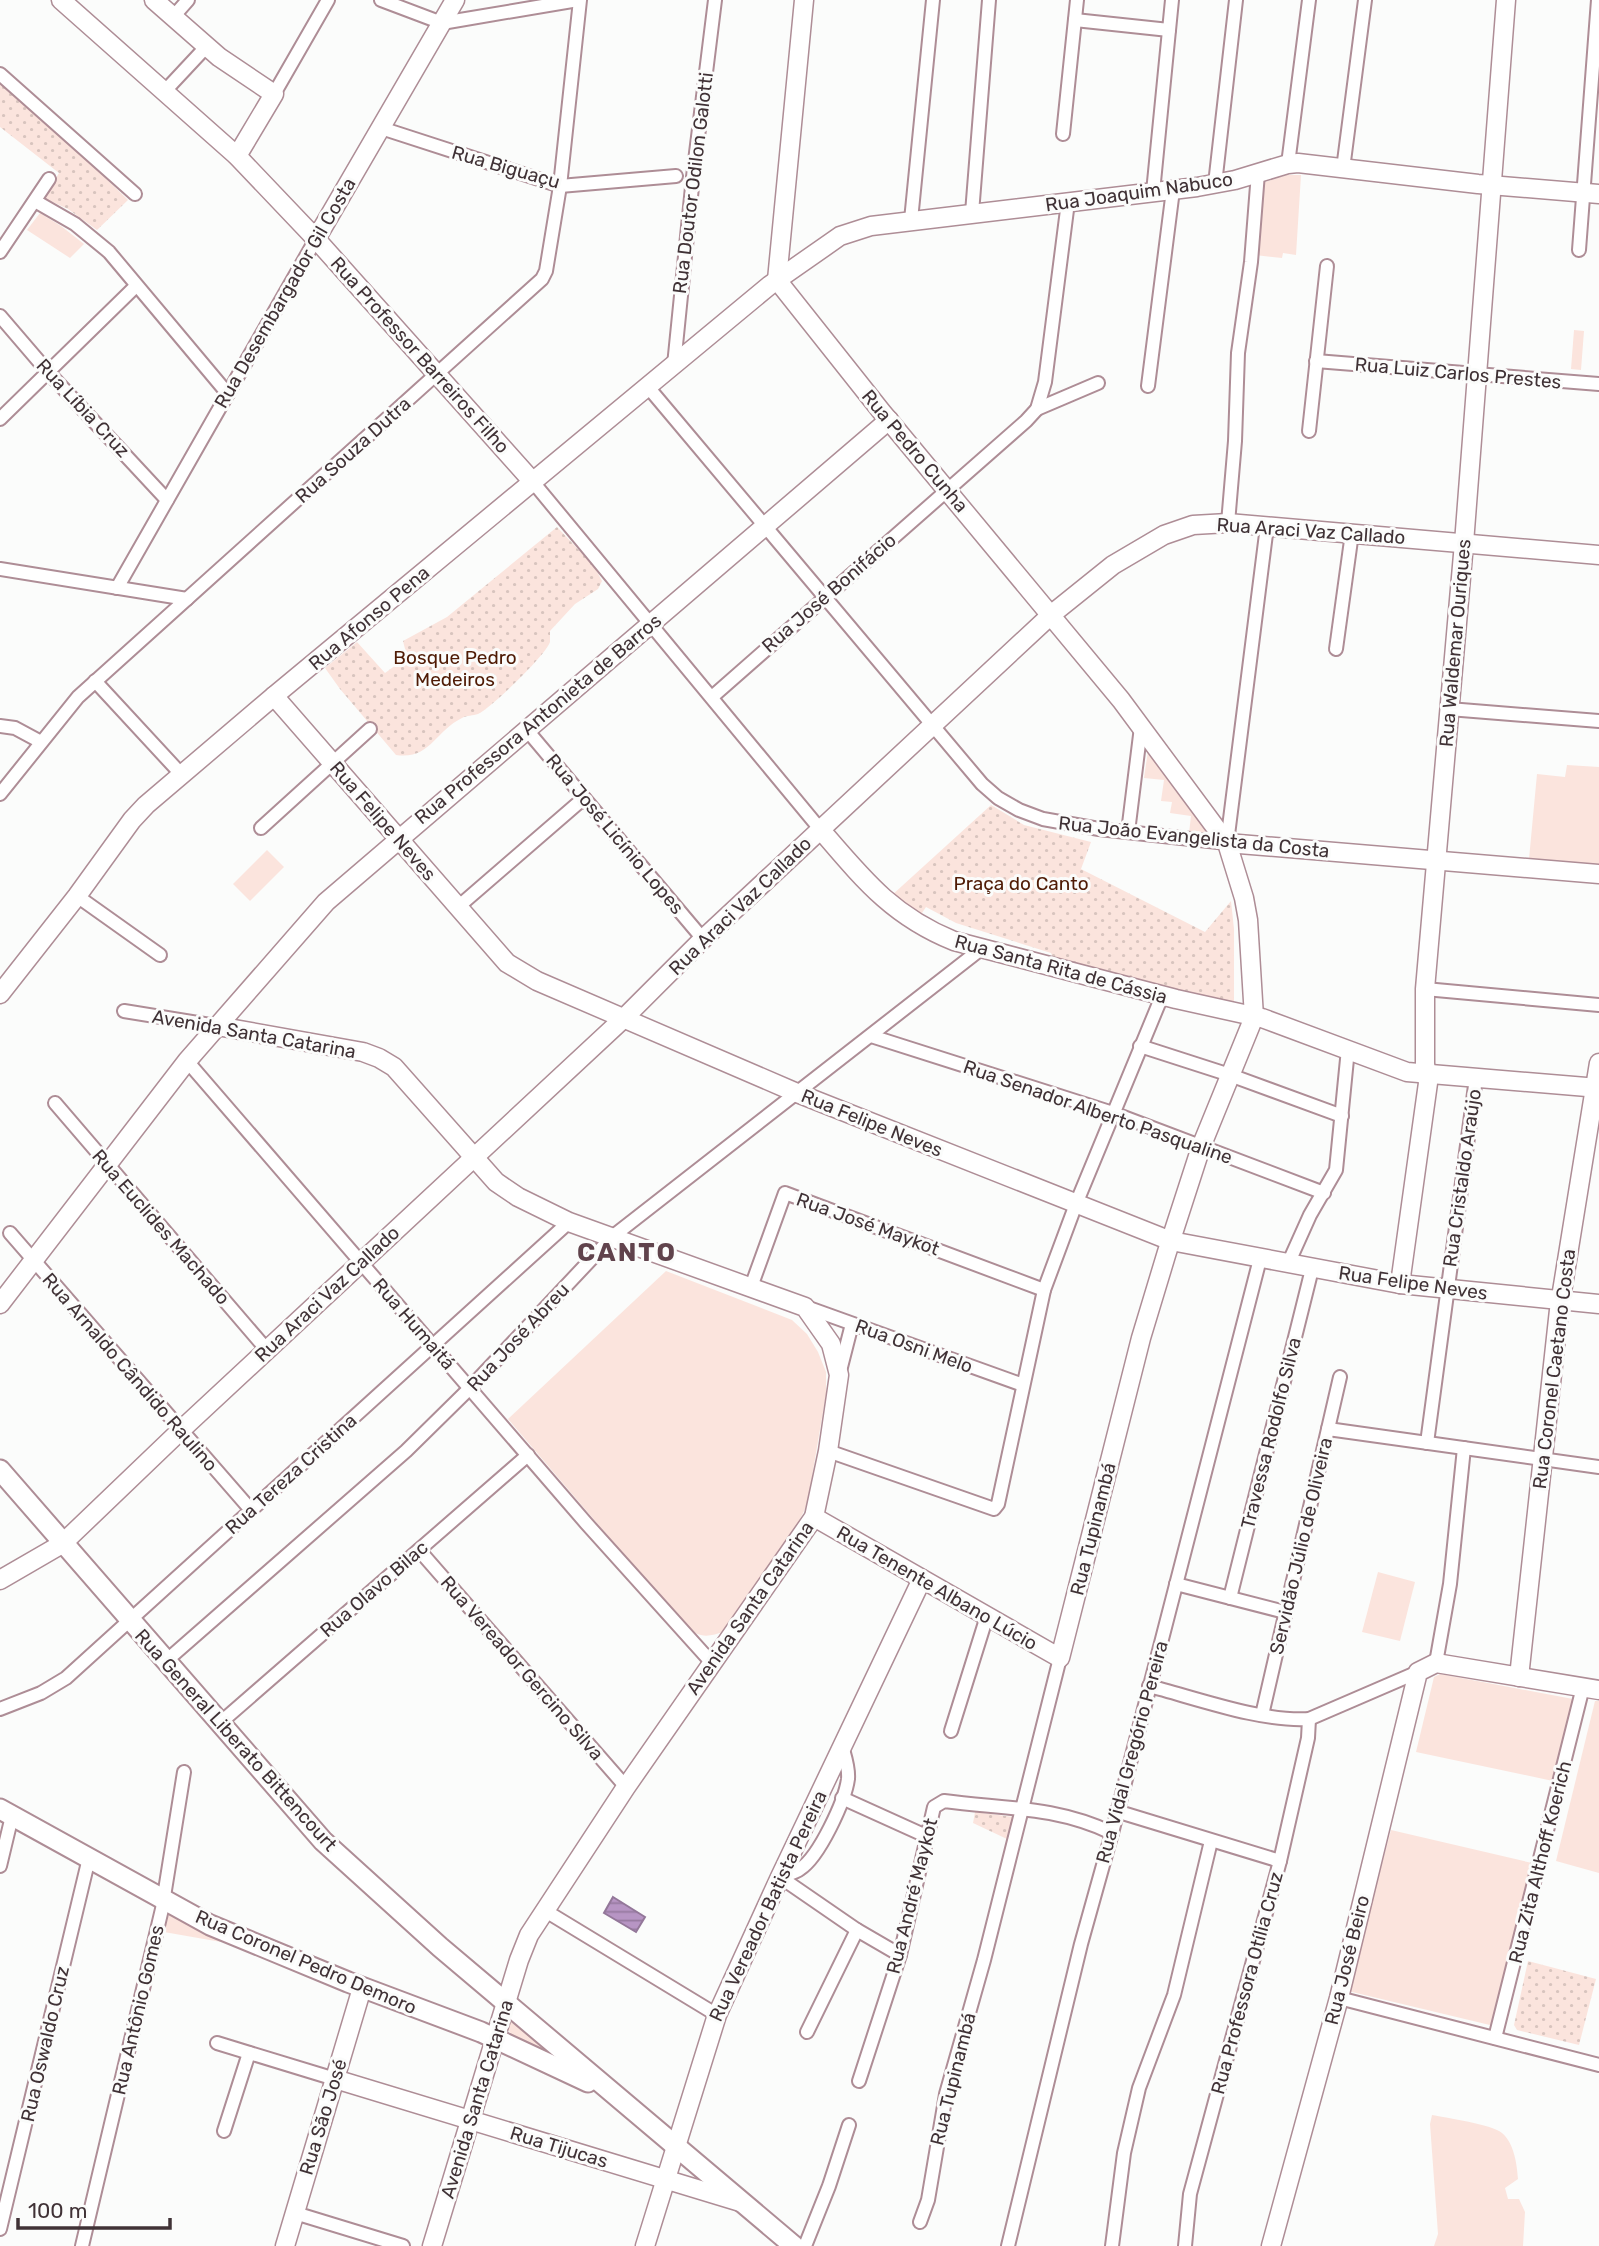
<svg xmlns="http://www.w3.org/2000/svg" width="1599" height="2246" viewBox="0 0 1599 2246" font-family="Rubik,sans-serif">
	<style>
		.grass { fill: #fbe4dd }
		.park { fill: url(#park-dots) }
		.water { fill: url(#water-rules); stroke: #937799; stroke-width: 2 }
		.lines { fill: none; stroke-linecap: round; stroke-linejoin: round }
		.street-casing { stroke: #ae8d96; stroke-width: 16 }
		.secondary-casing { stroke: #ae8d96; stroke-width: 21 }
		.primary-casing { stroke: #ae8d96; stroke-width: 23 }
		.street { stroke: #fff; stroke-width: 12 }
		.secondary { stroke: #fff; stroke-width: 18 }
		.primary { stroke: #fff; stroke-width: 19 }
		.labels { text-anchor: middle; dominant-baseline: central; stroke-width: 6; stroke-linejoin: round; paint-order: stroke }
		.street-label { font-size: 19px; fill: #403236; stroke: #fbfcfb }
		.park-label { font-size: 19px; fill: #4f1b05; stroke: #fbfcfb }
		.district-label { font-size: 26px; font-weight: bold; letter-spacing: 2px; fill: #60434c; stroke: #fbfcfb }
	</style>
	<defs>
		<pattern id="park-dots" width="8" height="8" patternUnits="userSpaceOnUse" patternTransform="scale(1.75)"><rect width="8" height="8" fill="#fbe4dd"/><path d="M2 2h.1M6 6h.1" fill="none" stroke="#d8c4be" stroke-width="1.8" stroke-linecap="round"/></pattern>
		<pattern id="water-rules" width="6" height="5" patternUnits="userSpaceOnUse" patternTransform="scale(1.75)"><rect width="6" height="5" fill="#b795c4"/><path d="M0 2.5h6" fill="none" stroke="#967aa0"/></pattern>
	</defs>
	<rect width="100%" height="100%" fill="#fbfcfb"/>
	<g class="grass">
		<path d="M1287,175H1301L1296,255L1283,253L1282,258L1255,255L1259,184Z"/>
		<path d="M40,213L61,226L84,244L70,258L27,230Z"/>
		<path d="M1574,330L1584,331L1581,370L1571,369Z"/>
		<path d="M1148,751L1205,829V833H1189L1191,816L1170,813L1172,802L1161,801L1164,780L1144,778Z"/>
		<path d="M1567,765L1599,767V865L1529,859L1537,774L1565,777Z"/>
		<path d="M267,850L284,867L250,901L233,884Z"/>
		<path d="M666,1271L792,1320L807,1334L818,1352L826,1372V1394L809,1494L805,1509L797,1525L725,1631C707,1638 699,1638 684,1625L508,1419Z"/>
		<path d="M1378,1572L1415,1582L1400,1641L1362,1632Z"/>
		<path d="M1440,1674L1573,1699L1553,1781L1416,1752L1434,1677Z"/>
		<path d="M1595,1701H1599V1873L1556,1861Z"/>
		<path d="M1391,1830L1532,1863L1494,2026L1348,1991Z"/>
		<path d="M170,1910L224,1939L221,1942L164,1932Z"/>
		<path d="M511,2019L558,2052L551,2056L513,2037L508,2029Z"/>
		<path d="M1432,2115C1447,2118 1491,2124 1502,2133C1514,2143 1517,2164 1518,2179L1505,2188L1508,2199H1519L1525,2212L1523,2246H1434L1438,2234L1430,2124Z"/>
	</g>
	<g class="park">
		<path d="M0,83L55,129L128,200L97,230L68,209L44,198L59,173L0,127Z"/>
		<path d="M557,527L594,566L602,581L598,589L575,604L550,631C550,635 550,639 550,642C546,655 491,708 478,714C473,716 467,715 462,718C435,731 430,760 396,755L340,689L325,668L357,642L385,673L407,657L403,641L447,617Z"/>
		<path d="M991,805L1024,825L1091,842L1081,869L1205,932L1231,901L1234,929V1003L1231,1007L1054,960L1051,953L956,923L926,907L918,919L891,896Z"/>
		<path d="M975,1812L1013,1817L1007,1839L973,1823Z"/>
		<path d="M1528,1961L1596,1979L1579,2045L1517,2030L1514,2025Z"/>
	</g>
	<path class="water" d="M613,1897L645,1917L636,1932L604,1913Z"/>
	<g class="lines">
		<defs>
			<g id="street">
				<path d="M381,0L442,23L578,0"/>
				<path d="M173,17L188,0"/>
				<path d="M1075,20L1169,30"/>
				<path d="M0,74L135,194"/>
				<path d="M164,92L206,47"/>
				<path d="M274,94L328,0"/>
				<path d="M381,128L560,186L676,176"/>
				<path d="M1063,134L1077,0"/>
				<path d="M1288,164L1309,0"/>
				<path d="M1343,169L1365,0"/>
				<path d="M1215,184L1236,0"/>
				<path d="M1153,192L1172,0"/>
				<path d="M35,201L75,224L109,252L228,394"/>
				<path d="M972,213L989,0"/>
				<path d="M911,220L933,0"/>
				<path d="M1579,250L1598,0"/>
				<path d="M0,252L49,179"/>
				<path d="M0,316L48,372L167,500"/>
				<path d="M1316,361L1599,384"/>
				<path d="M674,365L693,177L715,0"/>
				<path d="M1148,386L1173,190"/>
				<path d="M648,387L982,784L998,798L1019,810L1043,819L1099,829L1227,843L1267,526"/>
				<path d="M1037,409L1098,383"/>
				<path d="M0,419L136,286"/>
				<path d="M1309,431L1327,266"/>
				<path d="M533,482L820,829"/>
				<path d="M1228,523L1235,441L1238,353L1251,262L1258,173"/>
				<path d="M0,569L187,599"/>
				<path d="M117,588L316,239"/>
				<path d="M1336,649L1352,533"/>
				<path d="M95,681L181,774"/>
				<path d="M712,697L1026,421L1037,409L1045,382L1068,202"/>
				<path d="M1449,709L1599,721"/>
				<path d="M0,726L15,728L41,742"/>
				<path d="M526,729L703,939"/>
				<path d="M0,794L78,697L542,279L546,271L560,186L580,0"/>
				<path d="M261,828L370,729"/>
				<path d="M1128,832L1141,727"/>
				<path d="M77,896L160,955"/>
				<path d="M458,907L584,798"/>
				<path d="M1425,989L1599,1005"/>
				<path d="M124,1011L217,1026"/>
				<path d="M871,1036L1113,1113L1324,1193"/>
				<path d="M1140,1046L1230,1075L1342,1116"/>
				<path d="M187,1061L586,1523L712,1663"/>
				<path d="M55,1103L267,1350"/>
				<path d="M10,1233L251,1510"/>
				<path d="M1288,1264L1310,1215L1336,1170L1348,1049"/>
				<path d="M751,1287L785,1193L1044,1290"/>
				<path d="M806,1307L1023,1385"/>
				<path d="M840,1371L852,1324"/>
				<path d="M1328,1429L1599,1467"/>
				<path d="M1427,1443L1476,1078"/>
				<path d="M828,1451L994,1509L998,1504L1044,1290L1076,1204L1162,996"/>
				<path d="M419,1550L626,1787"/>
				<path d="M1176,1584L1285,1612"/>
				<path d="M1230,1598L1312,1269"/>
				<path d="M166,1661L406,1451L470,1388L612,1237L981,949"/>
				<path d="M1436,1663L1450,1584L1464,1448"/>
				<path d="M1149,1686C1196,1698 1261,1722 1309,1719L1418,1672"/>
				<path d="M0,1709L41,1693L66,1678L569,1222"/>
				<path d="M1262,1715L1340,1377"/>
				<path d="M220,1723L528,1455"/>
				<path d="M951,1731L987,1616"/>
				<path d="M842,1798L926,1836"/>
				<path d="M1116,1811L1280,1861"/>
				<path d="M0,1866L12,1816"/>
				<path d="M780,1877C786,1875 795,1873 800,1869C819,1857 845,1801 848,1779C849,1767 845,1757 842,1746"/>
				<path d="M780,1877L857,1930L900,1955"/>
				<path d="M544,1910L717,2015"/>
				<path d="M1339,1998L1599,2065"/>
				<path d="M807,2032L857,1930"/>
				<path d="M1495,2038L1583,1687"/>
				<path d="M217,2043L335,2079"/>
				<path d="M859,2081L900,1955L934,1807L944,1801C1004,1809 1055,1806 1112,1833"/>
				<path d="M224,2131L249,2053"/>
				<path d="M295,2213L403,2246"/>
				<path d="M920,2222L928,2200L946,2094L984,1960L1060,1658"/>
				<path d="M0,2229L89,1858"/>
				<path d="M82,2246L162,1909L184,1772"/>
				<path d="M805,2246L829,2186L849,2125"/>
				<path d="M1008,2246L1081,1944L1112,1833L1260,1259"/>
				<path d="M1112,2246L1124,2153L1139,2088L1174,1995L1211,1841"/>
				<path d="M1185,2246L1190,2194L1280,1861L1308,1738L1309,1719"/>
			</g>
			<g id="secondary">
				<path d="M61,0L237,156L316,239L533,482"/>
				<path d="M154,0L219,57L274,94L237,156"/>
				<path d="M804,0L777,280L881,411L1121,700L1227,843L1244,898L1248,920L1254,1017L1201,1147L1167,1252L1141,1338L1060,1658L814,1517"/>
				<path d="M316,239L455,0"/>
				<path d="M274,696L507,963L537,981L797,1093L1171,1241L1400,1284L1599,1304"/>
				<path d="M820,829C863,879 892,916 954,941L1176,999L1262,1018L1407,1072L1599,1088"/>
				<path d="M1227,843L1599,874"/>
				<path d="M0,994L77,896L132,820L146,805L274,696L770,285L840,236L871,226L1197,187L1235,180L1288,164L1298,163L1478,184L1599,194"/>
				<path d="M217,1026L363,1052L379,1058L394,1067L496,1182L518,1197L569,1222L805,1307L831,1344L839,1375L828,1451L814,1517L626,1787L529,1935L519,1960L432,2246"/>
				<path d="M1400,1284L1428,1083L1425,1064V989L1464,543L1506,0"/>
				<path d="M0,1304L187,1061L326,902L889,420"/>
				<path d="M0,1580L62,1544L181,1430L624,1018L703,939L1052,614L1113,565L1164,535L1193,525L1228,523L1599,555"/>
				<path d="M1519,1677L1559,1310L1599,1063"/>
				<path d="M335,2079L740,2202"/>
				<path d="M285,2246L362,1988"/>
				<path d="M645,2246L717,2015L780,1877L922,1579"/>
				<path d="M1271,2246L1339,1998L1418,1672L1436,1663L1599,1690"/>
			</g>
			<g id="primary">
				<path d="M0,1470L323,1841L440,1947L794,2246"/>
				<path d="M0,1809L210,1925L348,1982L481,2032L588,2082"/>
			</g>
		</defs>
		<use href="#street" class="street-casing"/>
		<use href="#secondary" class="secondary-casing"/>
		<use href="#primary" class="primary-casing"/>
		<use href="#street" class="street"/>
		<use href="#secondary" class="secondary"/>
		<use href="#primary" class="primary"/>
	</g>
	<g class="labels">
		<g class="street-label">
			<text transform="translate(506 167) rotate(16)">Rua Biguaçu</text>
			<text transform="translate(693 183) rotate(-83)">Rua Doutor Odilon Galotti</text>
			<text transform="translate(1139 192) rotate(-8)">Rua Joaquim Nabuco</text>
			<text transform="translate(285 293) rotate(-60)">Rua Desembargador Gil Costa</text>
			<text transform="translate(420 355) rotate(48)">Rua Professor Barreiros Filho</text>
			<text transform="translate(1458 373) rotate(5)">Rua Luiz Carlos Prestes</text>
			<text transform="translate(83 408) rotate(47)">Rua Líbia Cruz</text>
			<text transform="translate(353 450) rotate(-42)">Rua Souza Dutra</text>
			<text transform="translate(915 451) rotate(50)">Rua Pedro Cunha</text>
			<text transform="translate(1311 531) rotate(4)">Rua Araci Vaz Callado</text>
			<text transform="translate(829 593) rotate(-41)">Rua José Bonifácio</text>
			<text transform="translate(369 618) rotate(-40)">Rua Afonso Pena</text>
			<text transform="translate(1455 643) rotate(-85)">Rua Waldemar Ouriques</text>
			<text transform="translate(538 719) rotate(-40)">Rua Professora Antonieta de Barros</text>
			<text transform="translate(383 821) rotate(49)">Rua Felipe Neves</text>
			<text transform="translate(615 834) rotate(50)">Rua José Licínio Lopes</text>
			<text transform="translate(1194 837) rotate(6)">Rua João Evangelista da Costa</text>
			<text transform="translate(740 906) rotate(-44)">Rua Araci Vaz Callado</text>
			<text transform="translate(1061 969) rotate(15)">Rua Santa Rita de Cássia</text>
			<text transform="translate(254 1034) rotate(10)">Avenida Santa Catarina</text>
			<text transform="translate(1098 1112) rotate(19)">Rua Senador Alberto Pasqualine</text>
			<text transform="translate(872 1123) rotate(22)">Rua Felipe Neves</text>
			<text transform="translate(1462 1178) rotate(-82)">Rua Cristaldo Araújo</text>
			<text transform="translate(868 1224) rotate(20)">Rua José Maykot</text>
			<text transform="translate(161 1227) rotate(49)">Rua Euclides Machado</text>
			<text transform="translate(1413 1283) rotate(8)">Rua Felipe Neves</text>
			<text transform="translate(327 1294) rotate(-43)">Rua Araci Vaz Callado</text>
			<text transform="translate(414 1324) rotate(49)">Rua Humaitá</text>
			<text transform="translate(518 1337) rotate(-47)">Rua José Abreu</text>
			<text transform="translate(914 1346) rotate(20)">Rua Osni Melo</text>
			<text transform="translate(1554 1369) rotate(-83)">Rua Coronel Caetano Costa</text>
			<text transform="translate(130 1372) rotate(49)">Rua Arnaldo Cândido Raulino</text>
			<text transform="translate(1271 1433) rotate(-76)">Travessa Rodolfo Silva</text>
			<text transform="translate(291 1474) rotate(-42)">Rua Tereza Cristina</text>
			<text transform="translate(1093 1529) rotate(-76)">Rua Tupinambá</text>
			<text transform="translate(1301 1546) rotate(-77)">Servidão Júlio de Oliveira</text>
			<text transform="translate(937 1588) rotate(30)">Rua Tenente Albano Lúcio</text>
			<text transform="translate(374 1589) rotate(-41)">Rua Olavo Bilac</text>
			<text transform="translate(750 1608) rotate(-55)">Avenida Santa Catarina</text>
			<text transform="translate(522 1668) rotate(49)">Rua Vereador Gercino Silva</text>
			<text transform="translate(236 1740) rotate(48)">Rua General Liberato Bittencourt</text>
			<text transform="translate(1132 1752) rotate(-75)">Rua Vidal Gregório Pereira</text>
			<text transform="translate(1540 1862) rotate(-76)">Rua Zita Althoff Koerich</text>
			<text transform="translate(912 1896) rotate(-76)">Rua André Maykot</text>
			<text transform="translate(768 1906) rotate(-65)">Rua Vereador Batista Pereira</text>
			<text transform="translate(1347 1960) rotate(-76)">Rua José Beiro</text>
			<text transform="translate(306 1962) rotate(23)">Rua Coronel Pedro Demoro</text>
			<text transform="translate(1247 1983) rotate(-75)">Rua Professora Otília Cruz</text>
			<text transform="translate(138 2010) rotate(-77)">Rua Antônio Gomes</text>
			<text transform="translate(45 2044) rotate(-77)">Rua Oswaldo Cruz</text>
			<text transform="translate(953 2079) rotate(-76)">Rua Tupinambá</text>
			<text transform="translate(477 2099) rotate(-73)">Avenida Santa Catarina</text>
			<text transform="translate(323 2117) rotate(-73)">Rua São José</text>
			<text transform="translate(559 2147) rotate(17)">Rua Tijucas</text>
		</g>
		<g class="park-label">
			<text x="455" y="657">Bosque Pedro<tspan x="455" dy="22">Medeiros</tspan></text>
			<text x="1021" y="883">Praça do Canto</text>
		</g>
		<g class="district-label">
			<text x="627" y="1252">CANTO</text>
		</g>
	</g>
	<path d="M18 2218v10h152v-10" fill="none" stroke="#403236" stroke-width="3.5"/>
	<text x="28" y="2218" font-size="21" fill="#403236" stroke="#fbfcfb" stroke-width="5" paint-order="stroke">100 m</text>
</svg>
